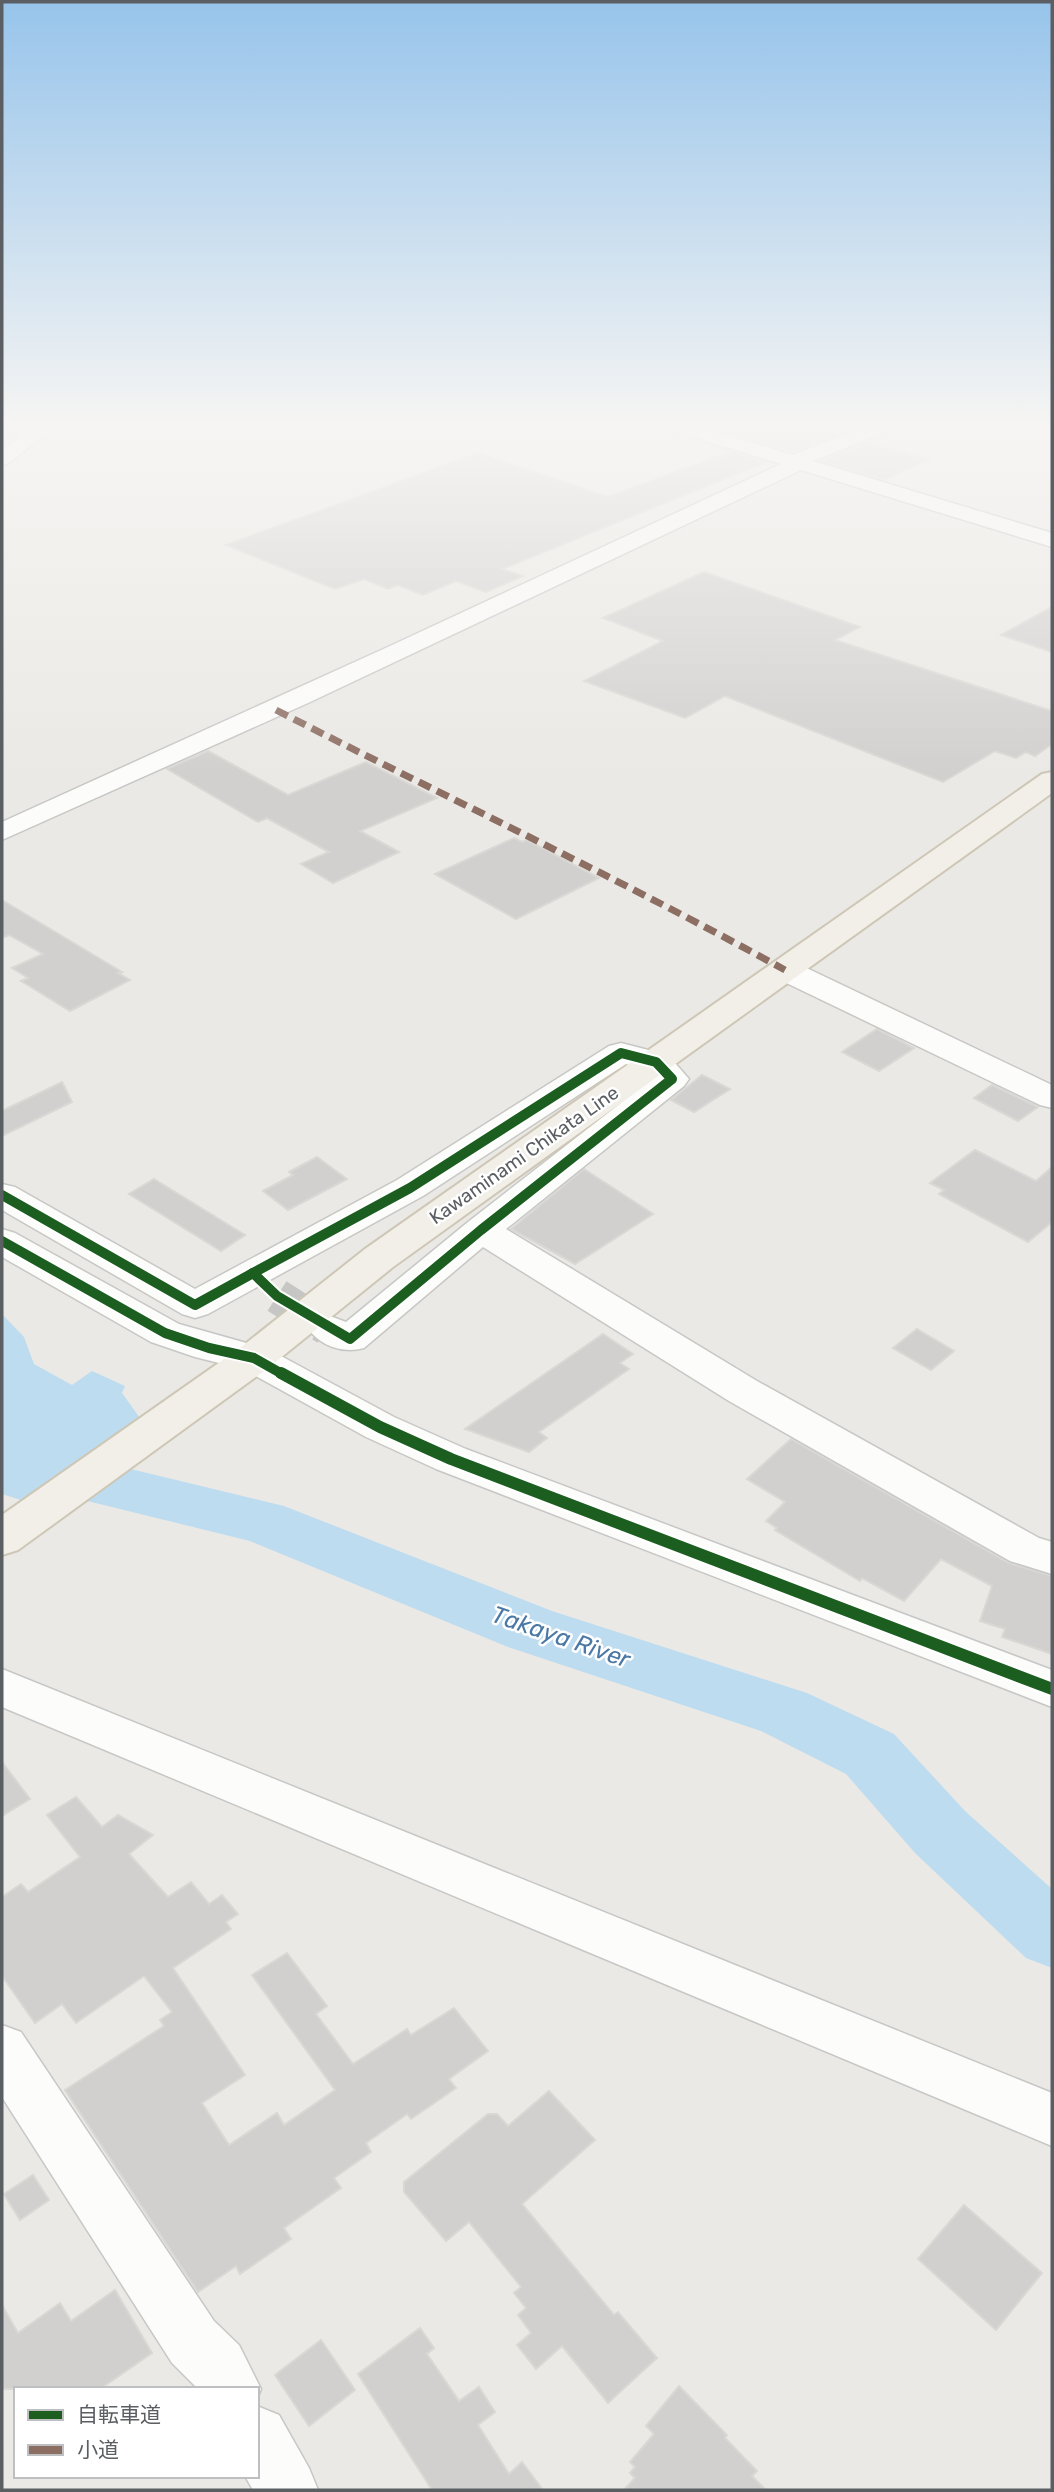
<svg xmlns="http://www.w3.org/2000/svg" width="1054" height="2492" viewBox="0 0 1054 2492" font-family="Rubik,'Noto Sans JP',sans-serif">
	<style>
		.water { fill: #bedcf0 }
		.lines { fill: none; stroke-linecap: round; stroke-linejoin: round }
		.river { fill: #bedcf0; fill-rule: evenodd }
		.building { fill: #d1d0ce; stroke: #d9d8d4; stroke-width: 2 }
		.minor-tunnel { stroke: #c6c6c4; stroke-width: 35; stroke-dasharray: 35 18; stroke-linecap: butt }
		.minor-casing { stroke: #c7c7c6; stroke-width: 3 }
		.major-casing { stroke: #cec7b6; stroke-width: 4 }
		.minor { fill: #fcfcfb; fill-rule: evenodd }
		.major { fill: #f1efe8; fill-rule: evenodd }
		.quiet { stroke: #8d6e63; stroke-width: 7; stroke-dasharray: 13 7; stroke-linecap: butt }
		.cycleway-far1-casing { stroke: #fff; stroke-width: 14 }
		.cycleway-casing { stroke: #fff; stroke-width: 17 }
		.cycleway-far1 { stroke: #1b5e20; stroke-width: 10 }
		.cycleway { stroke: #1b5e20; stroke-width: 12 }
		.labels { text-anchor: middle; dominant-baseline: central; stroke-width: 5; stroke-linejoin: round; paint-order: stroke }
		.street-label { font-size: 19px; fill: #5b5e62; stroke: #fff }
		.near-water-label { font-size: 24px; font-style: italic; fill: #4b78a4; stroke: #fff }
	</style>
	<rect width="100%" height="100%" fill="#eae9e5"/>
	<path class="water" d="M2,1314L24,1337L34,1364L72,1385L92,1371L125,1386L122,1393L140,1418L24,1501L2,1494Z"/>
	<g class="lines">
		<path class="river" d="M2,1435L27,1444L284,1506L552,1611L807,1693L894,1734L965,1811L1052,1889V1968L1026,1958L915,1853L846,1774L761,1731L508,1647L250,1541L2,1480Z"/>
	</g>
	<g class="building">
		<path d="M707,426H810L838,434L793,452Z"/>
		<path d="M698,441L766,462L502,569L523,576L486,592L456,581L423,595L398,585L388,589L364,579L335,589L226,545L478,453L608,497L730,452Z"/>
		<path d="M867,442L929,459L884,480L821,461Z"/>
		<path d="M704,572L860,627L835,640L1052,711V744L1035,756L1026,752L1016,758L995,751L943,782L725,696L685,718L584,681L663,641L603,618Z"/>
		<path d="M1052,607V652L1001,635Z"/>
		<path d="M208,751L288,795L366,762L437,798L360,831L399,852L333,883L301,864L329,852L267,818L258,822L167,769Z"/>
		<path d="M514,838L522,842L527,840L599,878L516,919L435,874Z"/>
		<path d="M2,900L122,972L118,973L130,980L70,1011L21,981L28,978L12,968L43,954L9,935L2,938Z"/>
		<path d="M877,1029L914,1048L879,1071L842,1052Z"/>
		<path d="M702,1075L730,1089L694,1112L671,1100Z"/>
		<path d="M62,1082L72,1102L2,1136V1111Z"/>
		<path d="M992,1085L1038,1107L1018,1121L974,1098Z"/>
		<path d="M975,1150L1036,1181L1052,1167V1222L1028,1242L939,1194L944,1190L930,1183Z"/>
		<path d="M317,1157L347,1179L288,1210L263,1191L293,1175L289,1172Z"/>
		<path d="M584,1169L653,1214L575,1264L511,1229Z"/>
		<path d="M154,1179L245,1235L221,1251L129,1194Z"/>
		<path d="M917,1329L954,1351L931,1370L893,1348Z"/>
		<path d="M603,1334L633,1354L620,1363L629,1369L539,1432L547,1438L529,1452L465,1429Z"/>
		<path d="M791,1439L1009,1563L1052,1576V1654L1002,1637L1005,1629L980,1621L992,1586L941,1559L904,1601L862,1578L860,1581L775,1530L777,1528L766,1521L785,1502L747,1479Z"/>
		<path d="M2,1762L30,1799L2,1816Z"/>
		<path d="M76,1797L102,1827L118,1815L153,1835L129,1854L168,1897L191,1882L209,1904L222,1895L238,1914L226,1922L231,1929L173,1968L245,2075L202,2103L229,2145L277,2113L284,2125L335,2090L252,1975L287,1953L327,2006L316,2014L353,2064L407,2029L411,2035L454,2008L488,2051L449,2079L456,2088L411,2119L407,2114L366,2143L371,2152L334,2178L341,2188L284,2228L291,2239L240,2274L236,2266L198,2292L65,2090L164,2026L160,2020L172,2012L144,1976L76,2023L62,2004L35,2023L2,1976V1897L21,1884L28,1892L80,1857L47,1815Z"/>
		<path d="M549,2091L595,2140L522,2204L614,2315L618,2312L657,2358L608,2403L562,2346L536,2369L517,2345L531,2333L518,2315L526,2308L514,2293L521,2287L469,2222L446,2241L404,2192V2182L488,2114H497L508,2126Z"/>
		<path d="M33,2175L49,2200L20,2220L4,2194Z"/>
		<path d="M964,2205L1042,2273L996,2330L918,2259Z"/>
		<path d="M115,2290L152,2353L100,2389H2V2305L18,2333L60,2303L71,2321Z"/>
		<path d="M420,2328L434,2348L427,2354L459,2401L479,2387L495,2412L478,2425L509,2474L522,2462L543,2490H432L358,2374Z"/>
		<path d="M321,2340L355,2390L309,2426L275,2375Z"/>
		<path d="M679,2386L727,2435L725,2438L757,2471L752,2476L766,2490H624L635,2478L630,2473L635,2467L630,2462L654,2434L646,2426Z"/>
	</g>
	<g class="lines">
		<path class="minor-tunnel" d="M277,1296L327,1328"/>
		<defs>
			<g id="minor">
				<path d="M33,426H56L9,463L2,465V450Z"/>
				<path d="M667,426H698L793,455L865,426H893L890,430L813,461L1052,533V547L801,470L308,703L2,840V822L390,646L781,464L670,430Z"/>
				<path d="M785,961L796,963L1052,1085V1108L1040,1105L774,977L770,970L774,963Z"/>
				<path d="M621,1043L668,1055L689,1079L684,1086L506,1229L757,1381L1039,1538L1052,1542V1574L1010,1561L729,1401L483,1247L364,1348C344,1354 319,1346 308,1328L313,1319L327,1315L346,1322L468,1222L653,1078L644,1069L626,1064L423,1196L208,1314L195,1318L182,1314L2,1210V1184L15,1187L195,1289L397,1180L609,1046Z"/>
				<path d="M2,1229L15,1233L179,1324L268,1349L394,1417L466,1449L1052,1670V1707L436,1469L366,1437L243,1369L195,1357L151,1342L2,1257Z"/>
				<path d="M2,1669L1052,2093V2146L2,1707Z"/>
				<path d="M2,2025L21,2032L214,2321L239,2345L261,2389L257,2399V2389H198L172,2363L2,2097Z"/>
				<path d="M257,2406L279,2415L309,2468L318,2490H253L245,2476H257Z"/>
			</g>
			<path id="major" d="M1052,772V793L393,1267L268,1368L18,1550L2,1555V1515L240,1348L365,1249L1042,774Z"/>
		</defs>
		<use href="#minor" class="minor-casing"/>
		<use href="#major" class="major-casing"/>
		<use href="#minor" class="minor"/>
		<use href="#major" class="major"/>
		<path class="quiet" d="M276,710C446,797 618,878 785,970"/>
		<defs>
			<g id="cycleway-far1">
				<path d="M621,1053L656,1062L672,1079L481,1230L350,1339L277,1296L253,1273L410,1188Z"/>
				<path d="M2,1195L195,1305L253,1273"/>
				<path d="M2,1241L165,1333L209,1348L254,1358L284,1375"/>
			</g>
			<path id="cycleway" d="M281,1373L380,1427L451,1459L1052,1689"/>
		</defs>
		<use href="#cycleway-far1" class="cycleway-far1-casing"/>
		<use href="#cycleway" class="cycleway-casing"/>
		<use href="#cycleway-far1" class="cycleway-far1"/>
		<use href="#cycleway" class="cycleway"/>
	</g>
	<linearGradient id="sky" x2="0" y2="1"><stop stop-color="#97c4eb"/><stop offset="0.55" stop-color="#f6f5f3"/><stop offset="1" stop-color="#f6f5f3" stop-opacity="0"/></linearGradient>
	<rect width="1054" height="775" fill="url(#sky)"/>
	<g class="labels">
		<g class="street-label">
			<text transform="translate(524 1155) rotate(-35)">Kawaminami Chikata Line</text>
		</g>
		<g class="near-water-label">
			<text transform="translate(561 1637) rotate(19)">Takaya River</text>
		</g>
	</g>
	<rect width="1054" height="2492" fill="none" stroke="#5b5e62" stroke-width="7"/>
	<rect x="14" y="2387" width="245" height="91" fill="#ffffff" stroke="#bdbfc0" stroke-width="2"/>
	<rect x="28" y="2410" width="35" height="10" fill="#1b5e20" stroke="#bdbfc0" stroke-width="2"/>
	<text x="77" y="2422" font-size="21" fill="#5b5e62">自転車道</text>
	<rect x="28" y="2445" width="35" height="10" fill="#8d6e63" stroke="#bdbfc0" stroke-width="2"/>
	<text x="77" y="2457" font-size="21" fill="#5b5e62">小道</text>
</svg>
